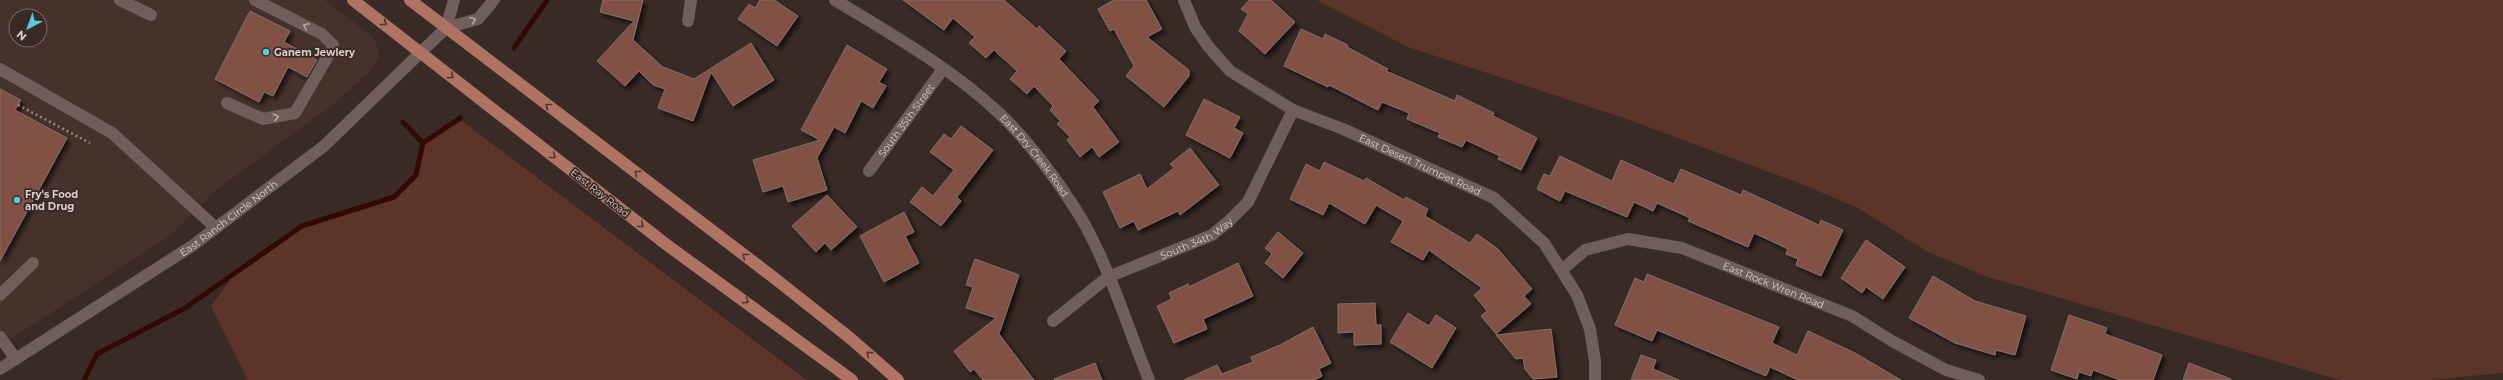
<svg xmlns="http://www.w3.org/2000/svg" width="2503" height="380" viewBox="0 0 2503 380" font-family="Montserrat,sans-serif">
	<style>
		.built { fill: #47312b; fill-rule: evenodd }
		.green { fill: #5d342a }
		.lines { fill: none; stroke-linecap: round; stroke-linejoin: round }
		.stream { stroke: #320a02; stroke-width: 5 }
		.building { fill: #815145; stroke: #81706b; filter: url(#shadow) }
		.path { stroke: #918581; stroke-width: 2.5; stroke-dasharray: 2 3; stroke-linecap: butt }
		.minor { stroke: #6f5e59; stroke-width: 12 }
		.major { stroke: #ae7363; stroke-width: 12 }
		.oneway { stroke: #b4a7a4 }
		.oneway2 { stroke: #503932 }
		.poi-dot { fill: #58c9e3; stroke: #392a26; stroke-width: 1.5 }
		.labels { text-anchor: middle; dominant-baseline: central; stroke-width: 3.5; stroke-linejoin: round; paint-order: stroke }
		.poi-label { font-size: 10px; font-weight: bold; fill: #d9cfcc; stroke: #392a26; text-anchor: start }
		.street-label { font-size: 10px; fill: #d9cfcc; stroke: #392a26 }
	</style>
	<defs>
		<filter id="shadow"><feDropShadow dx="3.5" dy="3.5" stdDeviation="2" flood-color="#0009"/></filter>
	</defs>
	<rect width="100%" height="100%" fill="#392a26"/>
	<path class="built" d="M0,0H325L373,37L378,48V59L368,73L335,103L216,190L171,235L0,346ZM16,16H40V40H16Z"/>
	<g class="green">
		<path d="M1317,0H2503V373L2431,380H2340L1985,276L1928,252L1858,208L1799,183L1624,118L1408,47Z"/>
		<path d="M462,121L807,380H248L211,306L237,270L302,226L394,197L416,175L423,143Z"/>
	</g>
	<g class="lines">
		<g class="stream">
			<path d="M514,48L547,0"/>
			<path d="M403,122L423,143"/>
			<path d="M84,380L97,354L185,308L302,226L394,197L416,175L423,143L460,118"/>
		</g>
	</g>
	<g class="building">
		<path d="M603,0H643L633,40L663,67L694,79L751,43L774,80L733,106L711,72L693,121L658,108L665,89L653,85L639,71L625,86L597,61L634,21L600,12Z"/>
		<path d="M760,0H774L798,16L777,46L738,19L749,4L755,8Z"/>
		<path d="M903,0H1004L1037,29L1039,26L1066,51L1059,59L1099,101L1093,107L1119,142L1099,157L1092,147L1080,157L1067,140L1070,137L1057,124L1060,121L1050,110L1053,106L1034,86L1027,94L1010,79L1017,71L994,50L986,58L969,43L975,37L953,18L944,30Z"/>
		<path d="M1114,0H1146L1162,29L1147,37L1189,70V76L1164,107L1126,76L1134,66L1114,29L1110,31L1098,9Z"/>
		<path d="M1249,0H1271L1295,22L1265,54L1239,31L1248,14L1241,9Z"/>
		<path d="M250,11L290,31L284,42L317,60L307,77L288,67L273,96L264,92L259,102L215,79Z"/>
		<path d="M1301,29L1323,39L1325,34L1348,45L1347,47L1388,69L1386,71L1455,101L1457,95L1494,113L1493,116L1537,138L1521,170L1498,159L1500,156L1466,140L1462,147L1438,137L1440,133L1407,119L1409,113L1382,102L1378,110L1329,85L1328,87L1284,66Z"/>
		<path d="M847,45L887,69L879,82L886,86L873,108L861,101L845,133L834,127L817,158L827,190L788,202L783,186L763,192L753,160L820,140L801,130Z"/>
		<path d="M0,89L21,100L15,110L67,138L0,261Z"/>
		<path d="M1204,99L1240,117L1234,128L1243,133L1230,158L1186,135Z"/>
		<path d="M961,126L993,150L957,197L961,201L941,226L910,202L922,187L933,196L954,170L930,152L944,134L951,139Z"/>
		<path d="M1190,148L1219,185L1180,215L1178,211L1138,230L1134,221L1120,228L1103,192L1140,174L1147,189L1174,168L1170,164Z"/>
		<path d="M1560,156L1612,181L1621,160L1674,184L1681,169L1741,195L1743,190L1819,225L1821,220L1843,230L1821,276L1796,265L1798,259L1786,254L1788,249L1754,233L1748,247L1688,221L1690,218L1657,203L1653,211L1634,202L1627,217L1565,191L1560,201L1537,189L1544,174L1550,176Z"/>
		<path d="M1324,162L1364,181L1366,178L1404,200L1406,197L1428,209L1425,216L1470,243L1477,234L1498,249L1532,289L1524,296L1531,304L1496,334L1481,316L1487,311L1474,295L1482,288L1429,250L1423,260L1391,242L1403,221L1376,205L1365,224L1329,203L1323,215L1290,199L1306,164L1320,171Z"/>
		<path d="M827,195L857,227L831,250L825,243L816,252L792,226Z"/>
		<path d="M904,212L914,232L905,236L919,263L884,282L860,236Z"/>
		<path d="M1278,232L1303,253L1283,278L1265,263L1272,254L1265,248Z"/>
		<path d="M1866,240L1905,267L1883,299L1866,287L1862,293L1841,278Z"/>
		<path d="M975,259L1019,275L999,334L1034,380H983L974,369L970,372L954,351L996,318L966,308L973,287L966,285Z"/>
		<path d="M1238,263L1253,296L1203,319L1207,329L1174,343L1157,306L1172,299L1169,293L1188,284L1189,287Z"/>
		<path d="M1647,274L1779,327L1772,343L1797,355L1808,331L1855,353L1901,380H1798L1770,367L1766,376L1657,330L1652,341L1615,325L1635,278L1644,282Z"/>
		<path d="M1933,276L1975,301L2026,316L2015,355L1996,350L1995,355L1955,343L1909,318Z"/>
		<path d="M1375,303L1376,325H1381V344L1354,345V332L1338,333V304Z"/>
		<path d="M1408,313L1429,326L1436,315L1456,328L1432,368L1390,342Z"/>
		<path d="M2069,315L2107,328L2105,334L2162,355L2153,380H2120L2093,370L2091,376L2079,372L2077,379L2051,370Z"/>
		<path d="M1313,327L1331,363L1319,369L1322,376L1314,380H1184L1217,365L1222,374L1253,362L1251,357L1280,345Z"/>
		<path d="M1551,329L1557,377L1533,379L1525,369L1523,358L1516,359L1496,335Z"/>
		<path d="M1641,355L1656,360L1653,369L1679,380H1631Z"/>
		<path d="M1095,363L1102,380H1055L1054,379Z"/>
		<path d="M2189,363L2231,379V380H2183Z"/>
	</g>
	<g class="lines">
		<path class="path" d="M18,105L90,143"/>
		<g class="minor">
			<path d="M120,0L151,15"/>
			<path id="s1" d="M835,0C891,34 951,68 999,113C1028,140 1061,185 1081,218C1109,266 1128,328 1149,380"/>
			<path id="s2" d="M1184,0L1195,27L1208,46L1230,71L1293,110L1343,129L1494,198L1544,243L1577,295L1590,329L1595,361V380"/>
			<path d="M688,21L691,0"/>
			<path d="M446,28L454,0"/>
			<path d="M0,69L112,133L216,228"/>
			<path d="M227,103L263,119L295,113L332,49L333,45L322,34L255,0"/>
			<path id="s3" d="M869,171L943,69"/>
			<path id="s4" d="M1563,269L1585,250L1628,239L1682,248L1852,316L1892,341L1946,370L1979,380"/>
			<path d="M0,295L33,263"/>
			<path id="s5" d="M1053,321L1108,277L1212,235L1228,222L1248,202L1293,110"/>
			<path d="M0,337L16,359"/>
			<path id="s6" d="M0,369L192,246L324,146L446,28L478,19L494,0"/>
		</g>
		<g class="major">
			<path d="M353,0L667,245L852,380"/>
			<path d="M410,0L773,277L850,338L898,380"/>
		</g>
	</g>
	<defs><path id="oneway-chevron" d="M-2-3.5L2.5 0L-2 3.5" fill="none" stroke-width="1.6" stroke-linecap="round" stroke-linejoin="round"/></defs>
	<g class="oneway">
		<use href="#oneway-chevron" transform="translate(473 20) rotate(-22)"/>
		<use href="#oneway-chevron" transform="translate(306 26) rotate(-153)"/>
		<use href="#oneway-chevron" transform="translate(276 117) rotate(-12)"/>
	</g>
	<g class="oneway2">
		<use href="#oneway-chevron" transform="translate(384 23) rotate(37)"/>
		<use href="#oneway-chevron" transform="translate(451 76) rotate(37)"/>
		<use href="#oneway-chevron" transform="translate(548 106) rotate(-142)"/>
		<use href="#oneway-chevron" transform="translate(553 156) rotate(38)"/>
		<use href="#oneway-chevron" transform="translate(637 173) rotate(-143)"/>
		<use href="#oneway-chevron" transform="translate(641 225) rotate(38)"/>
		<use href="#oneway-chevron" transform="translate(745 256) rotate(-142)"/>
		<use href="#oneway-chevron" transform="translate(746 301) rotate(36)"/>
		<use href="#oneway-chevron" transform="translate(869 354) rotate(-139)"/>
	</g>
	<g class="poi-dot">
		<circle cx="266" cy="52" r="4"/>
		<circle cx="17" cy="200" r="4"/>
	</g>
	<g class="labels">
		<g class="poi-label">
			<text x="274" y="52">Ganem Jewlery</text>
			<text x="25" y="194">Fry's Food<tspan x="25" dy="12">and Drug</tspan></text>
		</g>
		<g class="street-label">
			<text stroke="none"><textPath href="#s3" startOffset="63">South 35th Street</textPath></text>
			<text stroke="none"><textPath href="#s1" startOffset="255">East Dry Creek Road</textPath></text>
			<text stroke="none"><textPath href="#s2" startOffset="298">East Desert Trumpet Road</textPath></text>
			<text transform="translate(600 193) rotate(38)">East Ray Road</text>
			<text stroke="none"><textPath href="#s6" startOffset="274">East Ranch Circle North</textPath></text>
			<text stroke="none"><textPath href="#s5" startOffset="167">South 34th Way</textPath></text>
			<text stroke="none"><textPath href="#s4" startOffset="227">East Rock Wren Road</textPath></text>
		</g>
	</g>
	<g transform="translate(28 28) rotate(221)"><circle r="19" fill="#392a26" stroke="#796c68"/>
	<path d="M0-3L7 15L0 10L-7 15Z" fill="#58c9e3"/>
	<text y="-6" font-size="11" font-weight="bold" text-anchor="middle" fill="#d9cfcc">N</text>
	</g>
</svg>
